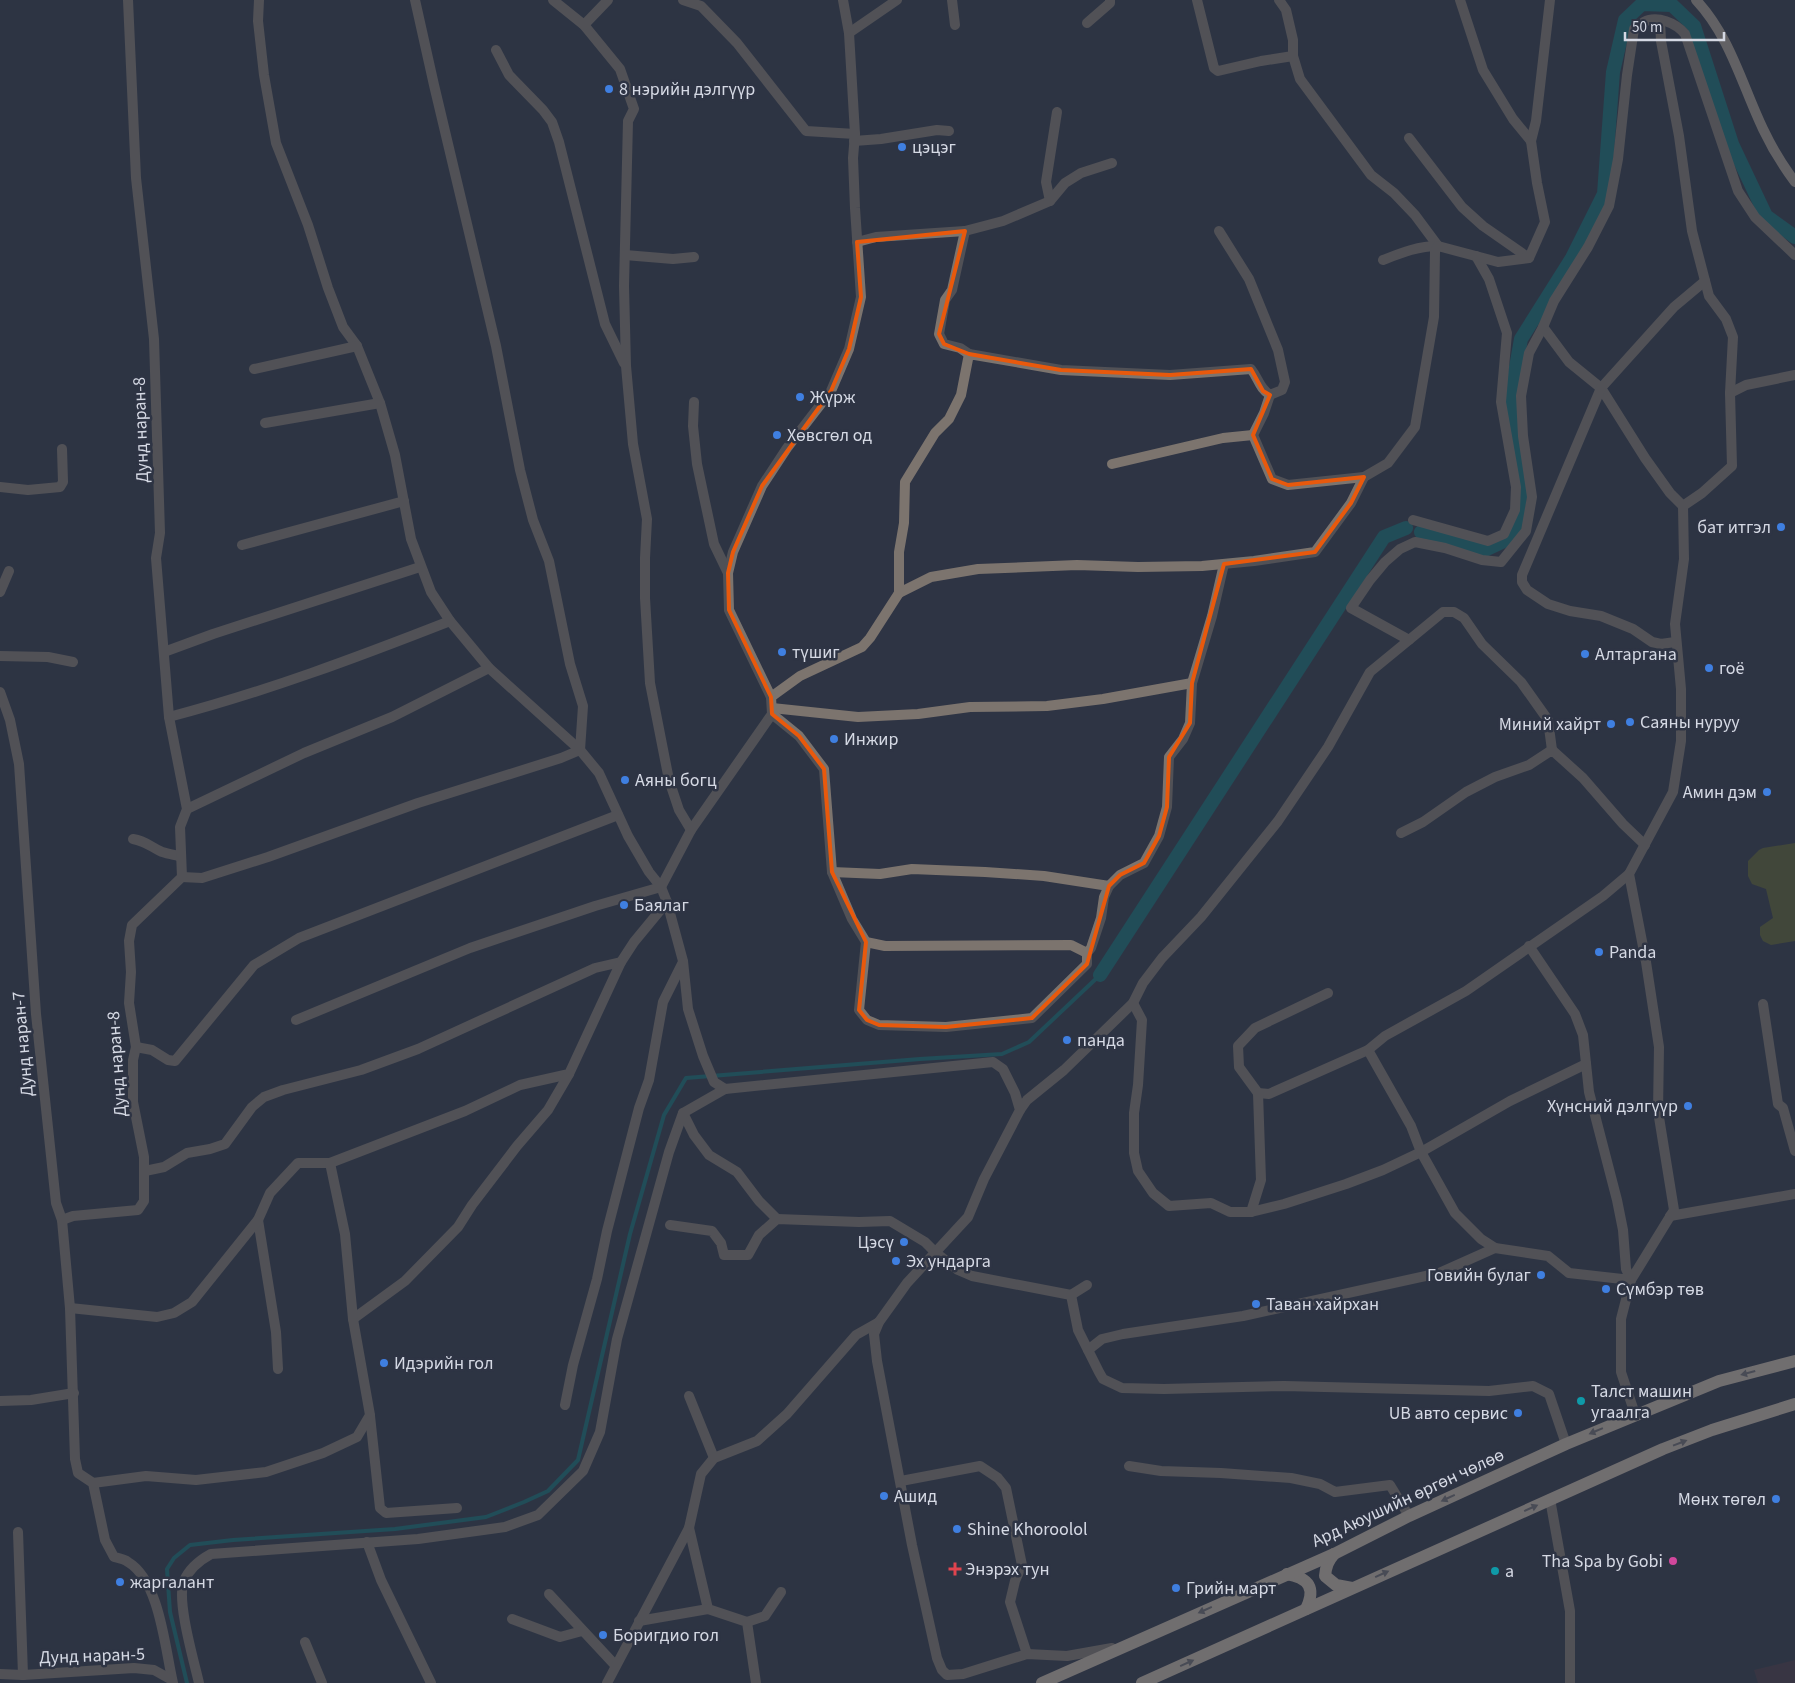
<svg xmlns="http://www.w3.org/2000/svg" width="1795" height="1683" viewBox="0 0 1795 1683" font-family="'Source Sans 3',sans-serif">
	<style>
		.education { fill: #463643 }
		.green { fill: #5a5e2f }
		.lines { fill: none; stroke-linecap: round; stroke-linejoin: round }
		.stream { stroke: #136a72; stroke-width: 4 }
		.canal { stroke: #136a72; stroke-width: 14 }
		.street { stroke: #7c746e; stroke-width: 10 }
		.secondary { stroke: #a3988d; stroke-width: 10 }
		.primary { stroke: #c2b3a5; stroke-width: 12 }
		.oneway { fill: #69676b }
		.marked { fill: none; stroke: #e8590c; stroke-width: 4; stroke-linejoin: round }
		.shop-dot { fill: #3f7fe0; stroke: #2e3444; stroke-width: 2 }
		.culture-dot { fill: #0f9aa8; stroke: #2e3444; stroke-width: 2 }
		.hotel-dot { fill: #d1479c; stroke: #2e3444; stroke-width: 2 }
		.health-dot { fill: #e0444e; stroke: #2e3444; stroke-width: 2 }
		.labels { text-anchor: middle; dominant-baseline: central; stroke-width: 5; stroke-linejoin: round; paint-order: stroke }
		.poi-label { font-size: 18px; fill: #d5d9e4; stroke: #2e3444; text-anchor: start }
		.street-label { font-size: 18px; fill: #d5d9e4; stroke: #2e3444 }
	</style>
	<rect width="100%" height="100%" fill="#2e3444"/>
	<path class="education" d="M1795,1660V1683H1758L1754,1670Z"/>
	<path class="green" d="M1795,843V941L1771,945L1763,941L1760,935V927L1773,918L1766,889L1752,884L1748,876V861L1759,850L1763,848Z"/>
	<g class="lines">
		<path class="stream" d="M187,1683L170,1612L167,1569L174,1558L190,1545L233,1540L395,1529L486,1517L524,1502L548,1491L578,1460L630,1234L664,1115L686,1078L920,1059L1002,1054L1029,1042L1100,975"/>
		<g class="canal">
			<path d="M1421,532L1485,550L1504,541L1516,526L1521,490L1510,401L1521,339L1572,258L1604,194L1613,72L1625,20L1642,4L1672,5L1694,26L1732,144L1766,216L1795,237"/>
			<path d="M1100,975L1384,537L1406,528"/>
		</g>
		<g class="street">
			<path d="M259,0L258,21L264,75L276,143L308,225L328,288L343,327L357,346L380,403L395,455L411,539L431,592L450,621L489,668L580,750L599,773L628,836L649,872L661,887L667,902L683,961L688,1009L703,1056L714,1082L725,1089"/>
			<path d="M553,0L584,25L620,69L634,109L628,121L624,286L626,366L633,444L647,519L645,558V598L650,683L669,780L679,810L691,830"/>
			<path d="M683,0L701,6L737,43L806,131L855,134"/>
			<path d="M952,0L955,25"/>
			<path d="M1197,0L1214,68L1218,71L1261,61L1293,56"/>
			<path d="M1279,0L1286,10L1293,40V56L1300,79L1371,175L1394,193L1415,215L1438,246"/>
			<path d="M1460,0L1483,70L1513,119L1531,141"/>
			<path d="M1087,23L1110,3V0"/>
			<path d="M584,25L608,0"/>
			<path d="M849,33L897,0"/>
			<path d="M496,50L509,75L543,110L552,122L559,142L605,324L624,363"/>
			<path d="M1409,138L1462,207L1483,226L1529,258"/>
			<path d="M854,141L881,139L937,130L949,131"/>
			<path d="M1050,201L1046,182L1057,112"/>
			<path d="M965,231L952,290L945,300L939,334L944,344L960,348L969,354"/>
			<path d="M1219,231L1249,279L1278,350L1285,382L1282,390L1270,395"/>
			<path d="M857,242L876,237L965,231L1003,221L1050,201L1065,183L1081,173L1112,163"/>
			<path d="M625,255L673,259L694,257"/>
			<path d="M1383,260C1401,253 1418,246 1438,246"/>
			<path d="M1543,327L1569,362L1601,388L1645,458L1670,493L1683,506"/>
			<path d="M254,369L357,346"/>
			<path d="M1730,393L1746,385L1795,375"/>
			<path d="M694,402L693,426L697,464L714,544L728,573"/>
			<path d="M265,423L380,403"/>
			<path d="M1112,464L1223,438L1253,435"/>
			<path d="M0,487L28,490L60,487L63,482L62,449"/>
			<path d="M1413,520L1488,541L1504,534L1515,510L1516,487L1501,402L1507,333L1489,279L1476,256"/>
			<path d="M242,545L404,501"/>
			<path d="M0,592L9,571"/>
			<path d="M899,593L931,577L978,569L1077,565L1138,567L1202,566L1254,561L1315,552L1351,503L1364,477"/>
			<path d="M1409,640L1443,612H1454L1464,618L1482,644L1521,682L1548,720L1552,750"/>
			<path d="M1675,642L1661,644L1652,642L1633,629L1601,616L1570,611L1548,604L1527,590L1522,582V575L1601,388L1674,307L1705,281"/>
			<path d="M164,652L213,634L420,567"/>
			<path d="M0,656L48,657L73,662"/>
			<path d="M0,692L10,720L19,764L36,1014L56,1203L62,1220L70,1308L75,1459L78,1473L93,1483L105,1540L114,1557C118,1558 124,1559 128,1562C160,1581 165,1649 173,1683"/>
			<path d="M771,697L800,676L862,647L870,638L899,593V552L904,523L905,482L935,433L949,419L961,395L969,354L1061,370L1170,375L1251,369C1259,379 1259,388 1270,395L1264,413L1253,435L1272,479L1288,485L1364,477L1388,463L1415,427L1434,317L1435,251L1438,246L1498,262L1529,258L1545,222L1537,183L1531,141L1536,121L1550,0"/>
			<path d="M772,708L858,717L918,714L970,707L1047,706L1103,699L1192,683"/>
			<path d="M772,714L799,736L824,769L832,872L852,919L866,942L885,946L1071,945L1087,953"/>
			<path d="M169,717C265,692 358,657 450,621"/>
			<path d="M187,809L304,753L392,717L489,668"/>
			<path d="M1401,833L1423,822L1466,792L1495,777L1529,765L1552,750L1583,778L1623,824L1645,845"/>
			<path d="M133,839C145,841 150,846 160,851C166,854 174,854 181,857"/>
			<path d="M832,872L880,874L912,869L985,872L1044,876L1109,886"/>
			<path d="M182,877L202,878L268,857L418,803L561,758L580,750L583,706L570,664L549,561L533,520L520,470L496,346L434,85L415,0"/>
			<path d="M866,942L859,1010L867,1020L879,1025L946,1027L1032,1018L1087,964V953L1091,948L1101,918L1104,897L1109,886L1120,875L1144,863L1159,836L1167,807L1169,757L1183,739L1190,723L1192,683L1212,616L1224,564"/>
			<path d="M1328,993L1255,1028L1238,1046L1239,1067L1258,1093L1269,1094L1368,1050L1385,1036L1466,991L1603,896L1629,874"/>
			<path d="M1133,1003L1142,1020L1138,1085L1134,1113V1153L1138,1171L1153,1193L1169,1206L1211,1203L1230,1212H1251L1284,1204L1346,1184L1383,1170L1421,1152L1510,1101L1586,1064"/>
			<path d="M1763,1004L1778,1104L1783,1108L1795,1151"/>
			<path d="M296,1020L470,948L595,906L661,887L691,830L772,714L771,697L729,610L728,573L733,552L762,486L787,448L831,391L849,349L861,297L855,208L853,158L855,134L849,33L843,0"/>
			<path d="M136,1047L152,1050L168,1060L175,1061L254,965L299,938L618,815"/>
			<path d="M1368,1050L1411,1126L1421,1152L1455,1213L1481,1239L1495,1248L1548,1256L1569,1273L1631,1280L1626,1269L1623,1230L1617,1200L1589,1092L1583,1035L1575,1014L1529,946"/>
			<path d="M1020,1110L1027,1100L1064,1070L1133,1003L1143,983L1162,958L1201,917L1278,821L1328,747L1370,672L1409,640L1351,608L1370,580L1385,562L1400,549L1415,542L1445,548L1482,560L1501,562L1526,531L1532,497L1523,436L1521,396L1529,353L1543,327L1554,301L1588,247L1609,206L1618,159L1627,75L1634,29C1637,27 1641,24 1644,22C1657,15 1676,23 1685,34L1738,191L1755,217L1795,255"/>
			<path d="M683,1113L694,1135L709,1155L737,1172L759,1201L777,1219"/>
			<path d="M145,1171L164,1167L187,1153L210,1149L225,1144L252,1107L264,1097L283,1090L361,1070L418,1049L595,968L621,962"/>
			<path d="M1251,1212L1261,1180L1258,1093"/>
			<path d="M1670,1216L1795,1194"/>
			<path d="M62,1220L73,1216L138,1210L144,1201V1157L133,1102V1060L136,1047L129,1003L131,972L129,941L132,925L182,877L180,827L187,809L169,717L156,558L160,533L154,339L136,178L128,0"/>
			<path d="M258,1220L276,1332L278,1369"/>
			<path d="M670,1225L712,1231L721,1243L724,1255H748L759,1235L777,1219L859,1222L890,1221L925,1242L936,1253L958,1270L972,1276L1071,1295L1078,1330L1099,1372L1103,1379L1122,1388L1164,1389L1284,1386L1489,1391L1533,1386L1549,1394L1566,1444"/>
			<path d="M1071,1295L1087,1285"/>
			<path d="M70,1308L157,1317L174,1313L192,1302L258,1220L270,1193L298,1163H330L465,1111L520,1085L569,1074L621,962L634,942L667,902"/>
			<path d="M353,1319L405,1281L458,1227L472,1205L517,1146L548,1110L569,1074"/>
			<path d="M1088,1350L1102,1339L1123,1334L1243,1316L1439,1273L1495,1248"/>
			<path d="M689,1396L714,1458"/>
			<path d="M0,1401L31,1400L74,1393"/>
			<path d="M565,1405L573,1365L597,1279L607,1231L639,1108L649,1080L663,1002L683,962"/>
			<path d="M1635,1414L1621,1372V1319L1631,1280L1674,1210L1658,1111L1659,1047L1646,962L1629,874L1673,792L1681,741V689L1675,624L1684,559L1683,506L1702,493L1732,466L1730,393L1733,337L1726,319L1709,296L1692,231L1679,136L1661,41L1660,20"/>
			<path d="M370,1416L380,1508L386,1513L457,1508"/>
			<path d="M1129,1466L1161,1471L1221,1473L1291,1478L1320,1484L1335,1492L1390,1485L1409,1516"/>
			<path d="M901,1481L980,1466L998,1478L1006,1488L1022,1565L1015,1581L1010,1602L1027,1654"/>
			<path d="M93,1483L146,1476L196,1480L266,1472L323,1453L357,1437L370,1415L353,1319L345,1234L330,1163"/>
			<path d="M1550,1499L1570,1611V1683"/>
			<path d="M689,1528L708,1609L747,1622L756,1683"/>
			<path d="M18,1532L23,1675"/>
			<path d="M367,1542L381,1580L431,1683"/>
			<path d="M549,1594L615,1665"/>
			<path d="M512,1619L560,1637L582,1631"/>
			<path d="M639,1621L708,1609"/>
			<path d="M747,1622L765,1616L781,1592"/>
			<path d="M305,1642L322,1683"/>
			<path d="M0,1674L23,1675L134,1668L154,1670L172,1680"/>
			<path d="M199,1683C194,1661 176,1600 184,1581C189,1569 200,1560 211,1554L418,1539L505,1527L538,1515L583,1471L600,1432L617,1339L669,1152L683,1113L725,1089L993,1062L1003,1069L1015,1093L1020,1110L984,1179L968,1217L907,1283L879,1322L874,1334L877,1361L912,1545L937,1658L942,1670L947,1675L963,1674L1027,1654L1067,1656L1112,1648"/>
			<path d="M607,1683L689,1528L701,1474L714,1458L757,1441L787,1414L856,1335L879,1322"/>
		</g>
		<path class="secondary" d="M1696,0C1730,36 1742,85 1763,129C1772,148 1783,166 1795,182"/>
		<g class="primary">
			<path d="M1334,1554C1328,1561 1326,1566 1325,1576L1336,1585L1352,1588"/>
			<path d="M1287,1574C1309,1578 1316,1588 1306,1609"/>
			<path d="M1042,1683L1334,1554L1409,1516L1566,1444L1719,1381L1795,1361"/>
			<path d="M1142,1683L1663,1449L1712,1430L1795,1404"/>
		</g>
	</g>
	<defs><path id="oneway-solid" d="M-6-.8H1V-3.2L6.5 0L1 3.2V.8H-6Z" transform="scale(1.25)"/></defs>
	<g class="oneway">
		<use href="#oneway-solid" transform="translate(1748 1373) rotate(165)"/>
		<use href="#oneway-solid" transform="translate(1596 1431) rotate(157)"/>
		<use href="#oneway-solid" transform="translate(1680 1443) rotate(-21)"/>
		<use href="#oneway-solid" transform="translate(1448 1498) rotate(155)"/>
		<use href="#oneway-solid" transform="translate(1531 1508) rotate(-24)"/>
		<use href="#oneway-solid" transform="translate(1382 1574) rotate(-24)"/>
		<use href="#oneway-solid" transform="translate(1205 1610) rotate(156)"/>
		<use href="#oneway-solid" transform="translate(1187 1663) rotate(-24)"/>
	</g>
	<path d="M0 0H1795V1683H0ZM965,231L939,334L944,344L969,354L1061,370L1170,375L1251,369L1263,391L1270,395L1253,435L1272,479L1288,485L1364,477L1351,503L1315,552L1224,564L1192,683L1190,723L1169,757L1167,807L1159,836L1144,863L1120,875L1109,886L1087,964L1032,1018L946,1027L879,1025L867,1020L859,1010L866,942L832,872L824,769L799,736L772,714L771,697L729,610L728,573L733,552L762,486L831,391L849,349L861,297L857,242Z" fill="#2e3444" fill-opacity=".55" fill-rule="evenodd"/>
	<path class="marked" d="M965,231L939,334L944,344L969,354L1061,370L1170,375L1251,369L1263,391L1270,395L1253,435L1272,479L1288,485L1364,477L1351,503L1315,552L1224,564L1192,683L1190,723L1169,757L1167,807L1159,836L1144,863L1120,875L1109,886L1087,964L1032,1018L946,1027L879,1025L867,1020L859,1010L866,942L832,872L824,769L799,736L772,714L771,697L729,610L728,573L733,552L762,486L831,391L849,349L861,297L857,242Z"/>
	<g class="shop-dot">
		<circle cx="609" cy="89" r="5"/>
		<circle cx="902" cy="147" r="5"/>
		<circle cx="800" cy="397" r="5"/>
		<circle cx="777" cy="435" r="5"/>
		<circle cx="1781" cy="527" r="5"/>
		<circle cx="782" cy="652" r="5"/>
		<circle cx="1585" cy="654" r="5"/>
		<circle cx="1709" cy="668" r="5"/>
		<circle cx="1630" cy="722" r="5"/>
		<circle cx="1611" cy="724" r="5"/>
		<circle cx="834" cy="739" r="5"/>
		<circle cx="625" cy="780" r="5"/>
		<circle cx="1767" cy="792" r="5"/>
		<circle cx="624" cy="905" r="5"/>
		<circle cx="1599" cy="952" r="5"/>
		<circle cx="1067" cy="1040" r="5"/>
		<circle cx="1688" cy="1106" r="5"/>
		<circle cx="904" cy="1242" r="5"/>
		<circle cx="896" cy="1261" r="5"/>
		<circle cx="1541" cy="1275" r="5"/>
		<circle cx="1606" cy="1289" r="5"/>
		<circle cx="1256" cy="1304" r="5"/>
		<circle cx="384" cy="1363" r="5"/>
		<circle cx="1518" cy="1413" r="5"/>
		<circle cx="884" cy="1496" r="5"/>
		<circle cx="1776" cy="1499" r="5"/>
		<circle cx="957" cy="1529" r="5"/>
		<circle cx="120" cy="1582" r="5"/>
		<circle cx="1176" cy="1588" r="5"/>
		<circle cx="603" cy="1635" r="5"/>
	</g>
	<g class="culture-dot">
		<circle cx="1581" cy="1401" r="5"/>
		<circle cx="1495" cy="1571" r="5"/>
	</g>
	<circle class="hotel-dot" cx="1673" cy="1561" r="5"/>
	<path class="health-dot" d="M952.5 1561.5h5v5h5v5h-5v5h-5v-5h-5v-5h5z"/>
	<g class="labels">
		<g class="poi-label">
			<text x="619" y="89">8 нэрийн дэлгүүр</text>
			<text x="912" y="147">цэцэг</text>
			<text x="810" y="397">Жүрж</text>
			<text x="787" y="435">Хөвсгөл од</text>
			<text x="1771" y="527" text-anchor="end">бат итгэл</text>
			<text x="792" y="652">түшиг</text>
			<text x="1595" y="654">Алтаргана</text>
			<text x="1719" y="668">гоё</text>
			<text x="1640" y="722">Саяны нуруу</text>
			<text x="1601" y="724" text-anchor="end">Миний хайрт</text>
			<text x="844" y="739">Инжир</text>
			<text x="635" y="780">Аяны богц</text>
			<text x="1757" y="792" text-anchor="end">Амин дэм</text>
			<text x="634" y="905">Баялаг</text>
			<text x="1609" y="952">Panda</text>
			<text x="1077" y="1040">панда</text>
			<text x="1678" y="1106" text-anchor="end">Хүнсний дэлгүүр</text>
			<text x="894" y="1242" text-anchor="end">Цэсү</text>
			<text x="906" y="1261">Эх ундарга</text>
			<text x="1531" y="1275" text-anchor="end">Говийн булаг</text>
			<text x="1616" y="1289">Сүмбэр төв</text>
			<text x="1266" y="1304">Таван хайрхан</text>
			<text x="394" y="1363">Идэрийн гол</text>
			<text x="1591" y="1391">Талст машин<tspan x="1591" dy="21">угаалга</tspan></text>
			<text x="1508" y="1413" text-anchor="end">UB авто сервис</text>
			<text x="894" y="1496">Ашид</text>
			<text x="1766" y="1499" text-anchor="end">Мөнх төгөл</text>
			<text x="967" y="1529">Shine Khoroolol</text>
			<text x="1663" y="1561" text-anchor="end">Tha Spa by Gobi</text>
			<text x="965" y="1569">Энэрэх тун</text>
			<text x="1505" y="1571">а</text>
			<text x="130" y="1582">жаргалант</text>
			<text x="1186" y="1588">Грийн март</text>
			<text x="613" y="1635">Боригдио гол</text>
		</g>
		<g class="street-label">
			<text transform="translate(141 430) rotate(-92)">Дунд наран-8</text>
			<text transform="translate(23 1044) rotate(-95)">Дунд наран-7</text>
			<text transform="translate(117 1064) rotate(-94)">Дунд наран-8</text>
			<text transform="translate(1408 1498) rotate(-25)">Ард Аюушийн өргөн чөлөө</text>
			<text transform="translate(92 1656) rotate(-2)">Дунд наран-5</text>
		</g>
	</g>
	<path d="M1625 32v8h99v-8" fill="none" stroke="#d5d9e4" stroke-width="2.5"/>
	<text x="1632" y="32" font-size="15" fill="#d5d9e4" stroke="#2e3444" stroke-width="4" paint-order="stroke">50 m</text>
</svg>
